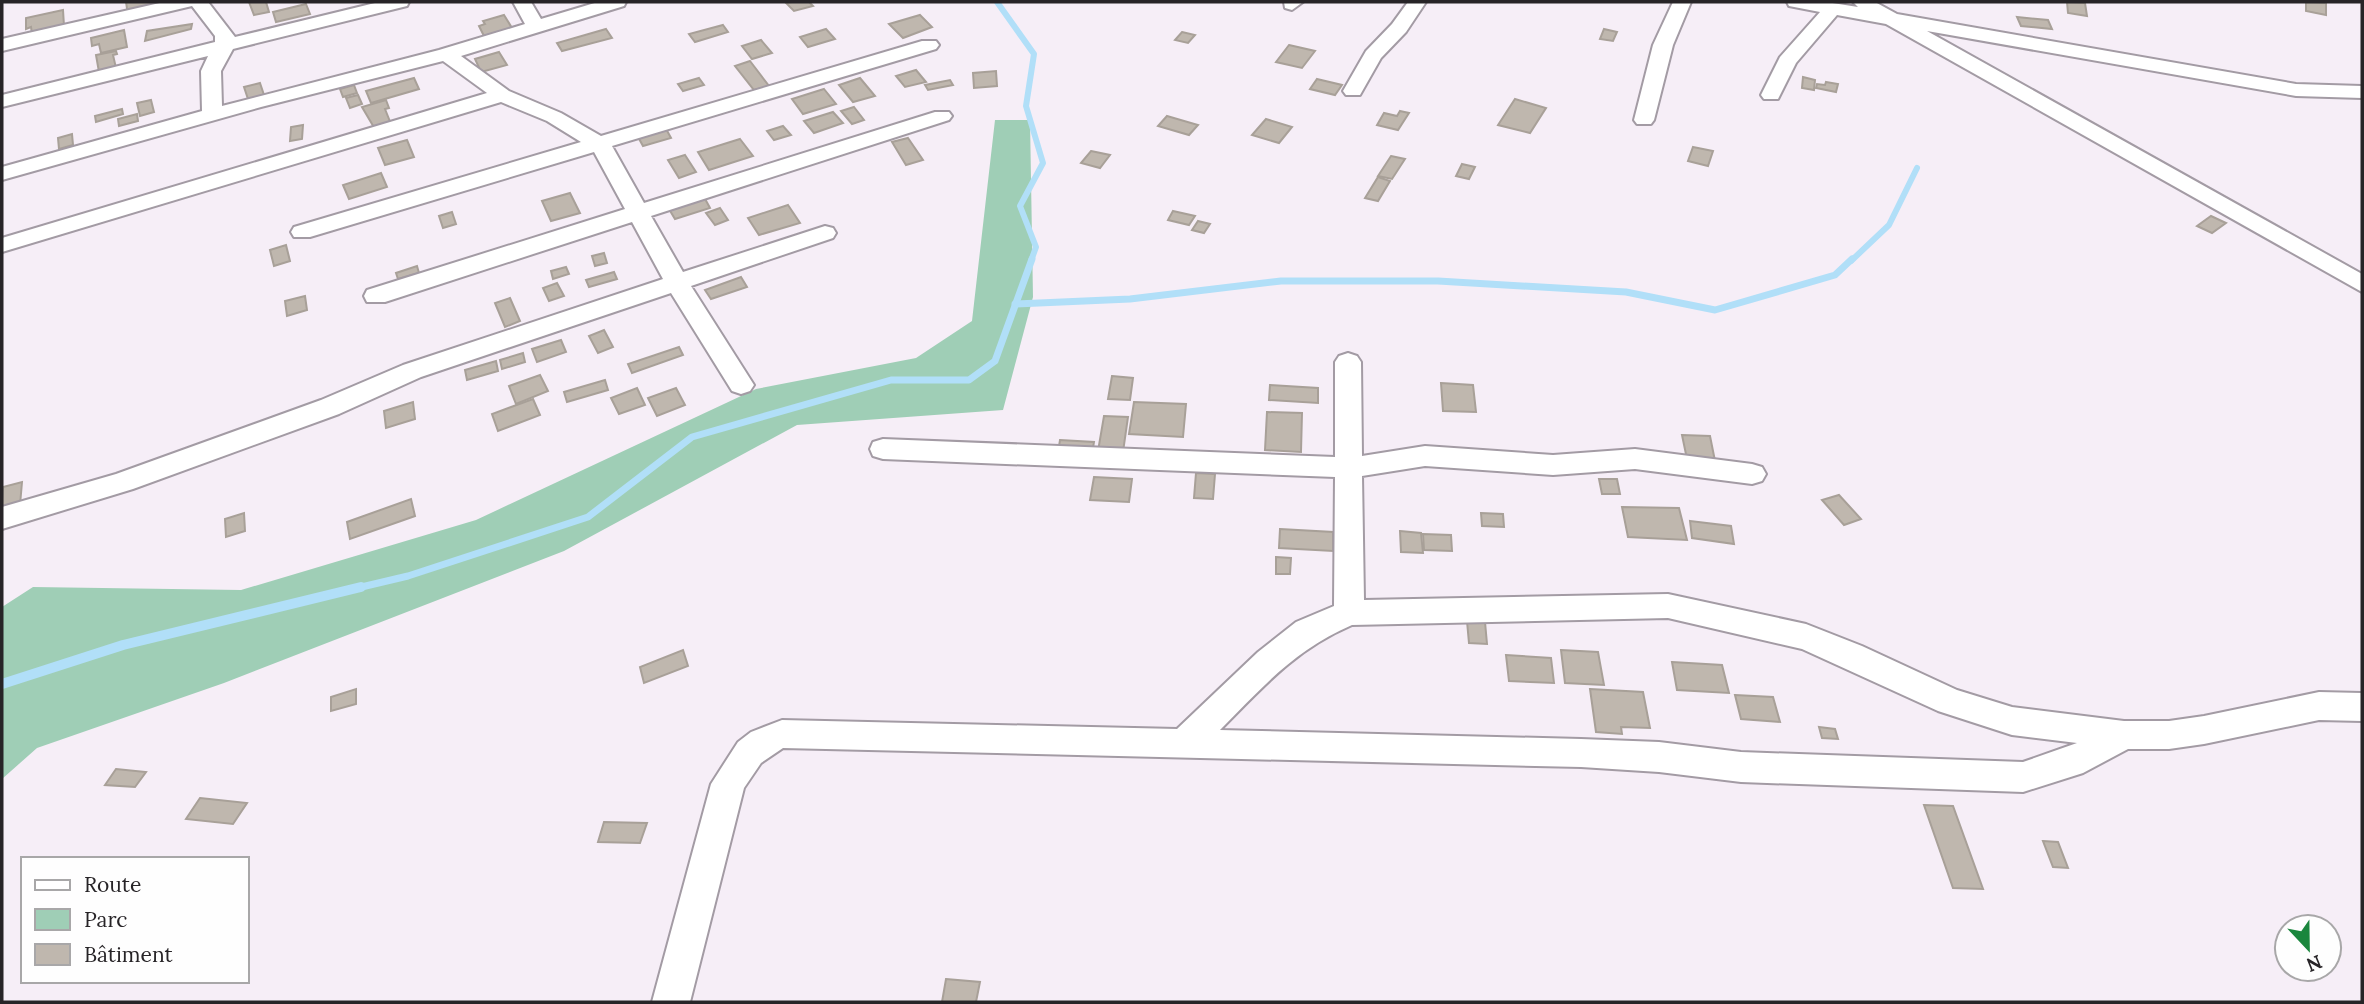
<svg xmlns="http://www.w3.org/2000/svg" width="2364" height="1004" viewBox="0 0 2364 1004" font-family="Lora,serif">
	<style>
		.green { fill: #9fceb6 }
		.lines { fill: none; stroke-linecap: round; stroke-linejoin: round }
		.stream-far2 { stroke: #b1dff8; stroke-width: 6 }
		.stream-far1 { stroke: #b1dff8; stroke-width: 7 }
		.stream { stroke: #b1dff8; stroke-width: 10 }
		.building { fill: #bfb7ae; stroke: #a8a098; stroke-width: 2 }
		.minor-casing { stroke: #a39ba4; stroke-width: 4 }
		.minor { fill: #fff; fill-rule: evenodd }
	</style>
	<rect width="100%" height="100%" fill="#f6eef7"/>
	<path class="green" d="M995,120H1030L1033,297L1003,410L797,425L564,551L224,683L37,748L2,779V607L33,587L241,590L476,520L756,389L916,358L972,321Z"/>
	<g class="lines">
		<g class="stream-far2">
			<path d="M997,2L1034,54L1026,106L1043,163L1020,206L1036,247L1031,261"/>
			<path d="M1851,261L1889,225L1917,168"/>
		</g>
		<g class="stream-far1">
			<path d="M1015,304L1130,299L1281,281H1438L1626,292L1715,310L1835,275L1852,259"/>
			<path d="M353,589L408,576L588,517L692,437L891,380H969L995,361L1032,259"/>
		</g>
		<path class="stream" d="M2,684L123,645L361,587"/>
	</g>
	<g class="building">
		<path d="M126,2H152L154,8L128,15Z"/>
		<path d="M249,2H266L269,12L254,15Z"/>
		<path d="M792,2H809L813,6L794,11L786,3Z"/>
		<path d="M2067,2L2085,3L2087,16L2068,13Z"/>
		<path d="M2306,2L2326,3V15L2306,11Z"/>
		<path d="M306,4L310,14L276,22L273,12Z"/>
		<path d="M63,10L64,26L32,34L31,27L26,29V18Z"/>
		<path d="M504,15L512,28L484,36L479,26L485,24L483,21Z"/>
		<path d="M920,15L932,27L903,38L889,24Z"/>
		<path d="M2017,17L2048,20L2052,29L2021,26Z"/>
		<path d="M192,24L191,29L145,41L147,31Z"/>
		<path d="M723,25L728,32L695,42L689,34Z"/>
		<path d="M606,29L612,38L562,51L557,43Z"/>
		<path d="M826,29L835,39L808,47L800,37Z"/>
		<path d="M1604,29L1617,32L1613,41L1600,39Z"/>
		<path d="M124,30L127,47L101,53L99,44L92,46L91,38Z"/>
		<path d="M1182,32L1195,35L1188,43L1175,40Z"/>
		<path d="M761,40L772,53L752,59L742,46Z"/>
		<path d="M1289,45L1315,51L1302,68L1276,62Z"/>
		<path d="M116,51L117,54L113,55L116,68L99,72L96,55Z"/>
		<path d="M499,52L507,65L481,72L475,59Z"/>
		<path d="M750,61L769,86L754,90L735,66Z"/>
		<path d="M916,70L926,82L905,87L896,76Z"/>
		<path d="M996,71L997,86L974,88L973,73Z"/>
		<path d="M1803,77L1815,80L1814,90L1802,88Z"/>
		<path d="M414,78L419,89L371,103L366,91Z"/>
		<path d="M699,78L704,85L683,91L678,84Z"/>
		<path d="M860,78L875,96L853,102L839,85Z"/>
		<path d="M1317,79L1342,85L1335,95L1310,89Z"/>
		<path d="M950,80L953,85L928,90L925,85Z"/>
		<path d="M1826,82L1838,84L1836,92L1816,88L1817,84L1825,85Z"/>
		<path d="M260,83L264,95L248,99L244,87Z"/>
		<path d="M354,85L357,93L343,97L340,89Z"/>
		<path d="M824,89L836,104L803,114L792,99Z"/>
		<path d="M358,95L362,104L350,108L346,98Z"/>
		<path d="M1515,99L1546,108L1530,133L1498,125Z"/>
		<path d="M151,100L154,112L140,116L137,103Z"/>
		<path d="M386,100L389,108L385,109L391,124L375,129L362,107Z"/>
		<path d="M854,107L864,120L852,124L841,111Z"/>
		<path d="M122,109L123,114L96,122L95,116Z"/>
		<path d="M1400,111L1409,113L1398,130L1377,125L1384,113L1397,116Z"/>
		<path d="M833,112L843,123L814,133L804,121Z"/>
		<path d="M137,114L138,121L119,126L118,119Z"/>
		<path d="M1167,116L1198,125L1189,135L1158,126Z"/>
		<path d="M1266,119L1292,127L1279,143L1252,135Z"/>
		<path d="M303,125L302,139L290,141L291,127Z"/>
		<path d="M783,126L791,135L774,140L767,131Z"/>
		<path d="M665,127L671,138L643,146L637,135Z"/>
		<path d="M72,134L73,145L59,149L58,138Z"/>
		<path d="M908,138L923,160L906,165L892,142Z"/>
		<path d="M740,139L753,156L709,170L698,152Z"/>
		<path d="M407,140L414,157L385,165L378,148Z"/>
		<path d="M1693,147L1713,151L1708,166L1688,161Z"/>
		<path d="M1091,151L1110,155L1100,168L1081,163Z"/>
		<path d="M685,155L696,172L679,178L668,160Z"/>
		<path d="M1391,156L1405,159L1392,179L1378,176Z"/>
		<path d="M1462,164L1475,167L1469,179L1456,176Z"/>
		<path d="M381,173L387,187L349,199L343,185Z"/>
		<path d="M1378,177L1390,181L1378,201L1365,198Z"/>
		<path d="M570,193L580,213L551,221L542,201Z"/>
		<path d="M704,197L710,208L675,219L669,209Z"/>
		<path d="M788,205L800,223L759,235L748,218Z"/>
		<path d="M720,208L728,220L715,225L706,213Z"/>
		<path d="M1173,211L1195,216L1189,225L1168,220Z"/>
		<path d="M452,212L456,224L443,228L439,216Z"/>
		<path d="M2211,216L2226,223L2212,233L2197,226Z"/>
		<path d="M1198,221L1210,224L1204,233L1192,230Z"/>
		<path d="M286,245L290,261L274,266L270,250Z"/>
		<path d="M604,253L607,263L595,266L592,256Z"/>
		<path d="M417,266L419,273L398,279L396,273Z"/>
		<path d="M566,267L569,274L553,279L551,271Z"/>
		<path d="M614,272L617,279L589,287L586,280Z"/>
		<path d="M741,277L747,287L711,299L705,290Z"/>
		<path d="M557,283L564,296L549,301L543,288Z"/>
		<path d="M305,296L307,310L287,316L285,301Z"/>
		<path d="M510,298L520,321L505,327L495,303Z"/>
		<path d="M604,330L613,347L598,353L589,336Z"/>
		<path d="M561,340L566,352L537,362L532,349Z"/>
		<path d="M679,347L683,355L632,373L628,364Z"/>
		<path d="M523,353L525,362L502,369L500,360Z"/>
		<path d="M496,361L498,371L467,380L465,370Z"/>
		<path d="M540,375L548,391L516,404L509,386Z"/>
		<path d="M1112,376L1133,378L1130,400L1108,399Z"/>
		<path d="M605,380L608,390L567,402L564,392Z"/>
		<path d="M1441,383L1473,385L1476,412L1443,411Z"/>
		<path d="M1270,385L1318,388V403L1269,400Z"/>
		<path d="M637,388L645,405L619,414L611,398Z"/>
		<path d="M676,388L685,405L657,416L648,398Z"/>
		<path d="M533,399L540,415L498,431L492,414Z"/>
		<path d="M413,402L415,419L386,428L384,411Z"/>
		<path d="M1134,402L1186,404L1183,437L1129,434Z"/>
		<path d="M1267,412L1302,413L1301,452L1265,450Z"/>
		<path d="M1104,416L1128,417L1123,452L1098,451Z"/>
		<path d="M1682,435L1710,436L1715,461L1687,459Z"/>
		<path d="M1060,440L1094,442L1092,454L1058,452Z"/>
		<path d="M1196,473L1215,474L1213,499L1194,498Z"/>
		<path d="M1094,477L1132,479L1129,502L1090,500Z"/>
		<path d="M1599,479H1617L1620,494H1602Z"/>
		<path d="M22,482L20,505L2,510L3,487Z"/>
		<path d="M1839,495L1861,519L1844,525L1822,500Z"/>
		<path d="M411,499L415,516L350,539L347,522Z"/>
		<path d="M1622,507L1679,508L1687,540L1628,537Z"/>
		<path d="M244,513L245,531L226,537L225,519Z"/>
		<path d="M1481,513L1503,514L1504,527L1482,526Z"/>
		<path d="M1690,521L1731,526L1734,544L1692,538Z"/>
		<path d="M1280,529L1333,532V551L1279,548Z"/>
		<path d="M1400,531L1421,533L1423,553L1401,552Z"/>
		<path d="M1423,534L1451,535L1452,551L1424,550Z"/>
		<path d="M1276,557L1291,558L1290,574H1276Z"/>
		<path d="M1467,621L1485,622L1487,644L1469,643Z"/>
		<path d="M683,650L688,666L644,683L640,667Z"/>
		<path d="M1561,650L1598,652L1604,685L1565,683Z"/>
		<path d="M1506,655L1551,658L1554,683L1509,681Z"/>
		<path d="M1672,662L1722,665L1729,693L1677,690Z"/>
		<path d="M356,689V704L331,711V697Z"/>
		<path d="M1590,689L1643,692L1650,728L1621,727L1622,734L1596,732Z"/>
		<path d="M1735,695L1773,697L1780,722L1741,719Z"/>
		<path d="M1819,727L1835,729L1838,739L1822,738Z"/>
		<path d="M116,769L146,772L135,787L105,785Z"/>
		<path d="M200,798L247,803L233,824L186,819Z"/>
		<path d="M1924,805L1953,806L1983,889L1953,888Z"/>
		<path d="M604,822L647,823L640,843L598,842Z"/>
		<path d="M2043,841L2058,842L2068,868L2053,867Z"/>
		<path d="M946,979L980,982L976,1002H942Z"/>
	</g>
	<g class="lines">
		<defs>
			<g id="minor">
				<path d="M164,2H208L235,37L379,2H409L407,6L233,49L221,71L222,106L439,50L525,24L513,2H531L541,19L598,2H626L624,6L461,56L509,91L561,113L601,136L922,41H936L939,45L936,49L612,146L644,203L935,112H949L952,116L949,120L651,216L683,272L825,226L833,228L836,233L833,238L691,286L754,385L750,391L741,394L732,391L671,293L421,377L339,414L133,489L2,529V507L116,474L321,400L403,365L663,279L632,222L385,302H367L364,296L367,290L625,209L594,152L310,237H294L291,232L294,227L581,142L547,121L501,102L2,252V238L487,93L443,61L261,107L2,180V167L202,111L201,71L208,56L2,107V95L215,42V36L192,6L2,51V39Z"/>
				<path d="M1284,2H1303L1292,10L1285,8Z"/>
				<path d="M1408,2H1426L1406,32L1381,58L1360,95H1346L1343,91L1366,51L1392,24Z"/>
				<path d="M1673,2H1691L1673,45L1654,120L1651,124H1637L1634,120L1653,45Z"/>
				<path d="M1787,2H1826L1858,7L1853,2H1875L1897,14L2296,84L2362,86V98L2296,96L1927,31L2362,274V292L1886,24L1837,15L1796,63L1778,99H1764L1761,95L1780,57L1820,12L1789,6Z"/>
				<path d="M1348,353L1357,356L1361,362L1362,456L1425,446L1553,455L1635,449L1752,464L1762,467L1766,474L1762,481L1752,484L1635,469L1553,475L1425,466L1362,476L1364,600L1668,594L1806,624L1862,646L1957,690L2012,707L2124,721H2169L2204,716L2319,692L2362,693V721L2319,720L2204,744L2169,749H2128L2083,773L2023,792L1741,782L1659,772L1581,767L783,748L761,763L744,788L690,1002H652L711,784L738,742L751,732L782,720L1177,729L1258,652L1296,622L1334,606L1335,477L883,459L873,456L870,449L873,442L883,439L1335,457V362L1339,356ZM1668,618L1802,649L1938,711L2012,735L2077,743L2023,762L1741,752L1659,742L1581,739L1220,730C1263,687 1294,650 1352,625Z"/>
			</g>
		</defs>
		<use href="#minor" class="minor-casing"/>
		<use href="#minor" class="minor"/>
	</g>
	<rect width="2364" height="1004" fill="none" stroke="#272427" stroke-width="7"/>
	<rect x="21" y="857" width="228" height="126" fill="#fefefe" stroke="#a8a7a8" stroke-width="2"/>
	<rect x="35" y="880" width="35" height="10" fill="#ffffff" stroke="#a8a7a8" stroke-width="2"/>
	<text x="84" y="892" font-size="21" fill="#272427">Route</text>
	<rect x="35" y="909" width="35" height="21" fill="#9fceb6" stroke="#a8a7a8" stroke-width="2"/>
	<text x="84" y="927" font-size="21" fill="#272427">Parc</text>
	<rect x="35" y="944" width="35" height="21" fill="#bfb7ae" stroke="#a8a7a8" stroke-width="2"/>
	<text x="84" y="962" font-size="21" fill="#272427">Bâtiment</text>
	<g transform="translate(2308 948) rotate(158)"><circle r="33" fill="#fefefe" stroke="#a8a7a8" stroke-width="2"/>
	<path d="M0-5L12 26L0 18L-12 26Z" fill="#1a863d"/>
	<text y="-10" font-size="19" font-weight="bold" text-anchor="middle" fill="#272427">N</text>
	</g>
</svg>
